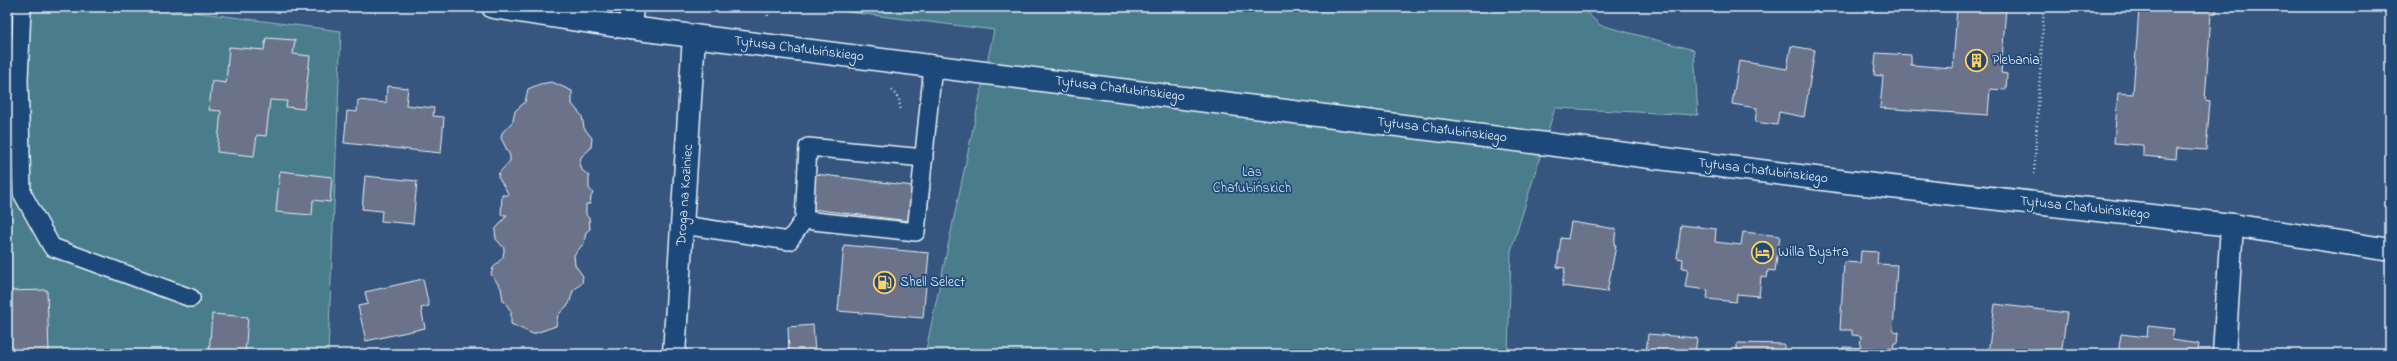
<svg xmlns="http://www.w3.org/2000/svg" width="2397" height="361" viewBox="0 0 2397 361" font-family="'Indie Flower',sans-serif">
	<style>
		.green { fill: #487d8c; stroke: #98b7c2 }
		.building { fill: #6a738a; stroke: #e8f1f8 }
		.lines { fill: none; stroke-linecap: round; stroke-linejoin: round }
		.service-casing { stroke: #e8f1f8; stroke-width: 20 }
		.minor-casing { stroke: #e8f1f8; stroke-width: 25 }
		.tertiary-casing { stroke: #e8f1f8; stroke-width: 25 }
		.path { stroke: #e8f1f8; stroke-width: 2.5; stroke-dasharray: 1 3; stroke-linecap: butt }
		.service { stroke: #1f4a7a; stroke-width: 17 }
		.minor { stroke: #1f4a7a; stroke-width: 22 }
		.tertiary { stroke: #1f4a7a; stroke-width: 22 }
		.labels { text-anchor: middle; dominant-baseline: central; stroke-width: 3.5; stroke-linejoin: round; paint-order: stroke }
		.street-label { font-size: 14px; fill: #e8f1f8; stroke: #1f4a7a }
		.poi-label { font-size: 14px; fill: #e8f1f8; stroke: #1f4a7a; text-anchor: start }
		.park-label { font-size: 14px; fill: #d0e0e8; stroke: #1f4a7a }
	</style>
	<rect width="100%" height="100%" fill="#36567f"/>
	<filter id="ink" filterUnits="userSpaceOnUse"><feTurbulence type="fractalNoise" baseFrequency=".025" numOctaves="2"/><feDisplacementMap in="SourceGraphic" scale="8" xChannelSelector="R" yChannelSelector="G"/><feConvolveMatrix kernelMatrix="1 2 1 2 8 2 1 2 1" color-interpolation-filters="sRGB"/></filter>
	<g filter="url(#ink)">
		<g class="green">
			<path d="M7,7H155L341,31L328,354H7Z"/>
			<path d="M807,7H1581L1600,25L1694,50L1698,115L1555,108L1511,251L1508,354H925L994,30Z"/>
		</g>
		<g class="building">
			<path d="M1957,7H2006L2001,73L2007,74L2006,90L1990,89L1988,115L1880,108L1883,76L1874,75L1876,53L1911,55V65L1953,68Z"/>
			<path d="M2124,7H2217L2216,13L2211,14L2205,100L2210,101L2206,150L2177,148L2176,159L2143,156V145L2114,143L2118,93L2133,94L2139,8Z"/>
			<path d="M266,38L295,40L293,54L310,56L304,109L286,107L287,101L270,100L266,136L257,135L254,156L217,152L221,111L209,110L212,81L226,83L229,47L264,50Z"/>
			<path d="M1791,46L1815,50L1804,117L1779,112L1777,125L1755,122L1757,108L1732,104L1739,61L1787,69Z"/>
			<path d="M552,82L572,91V104L582,116L584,128L592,138L591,148L581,157L580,163L582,170L589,176V188L593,193L591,197L590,204H586V215L589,218L590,229L586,232L584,243L574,255L575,265L583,276L582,283L573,291L569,304L558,315L556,326L533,334L511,324V311L503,300L501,288L491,274L493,268L503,257L504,251V248L496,239L495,230L507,215H501L502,195H508V193L498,177L499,173L510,161V156L501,138L502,133L513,121L515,111L525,102L528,89L540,84Z"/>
			<path d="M387,86L408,88L406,105L434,108L433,116L444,117L441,153L344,143L347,111L357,112L358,100L386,103Z"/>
			<path d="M280,171L332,177L330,202L313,200L312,215L276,212Z"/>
			<path d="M815,174L930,188L926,223L811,209Z"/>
			<path d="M365,176L417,181L413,224L381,221L382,211L362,209Z"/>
			<path d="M1571,222L1616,229L1614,246H1616L1607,292L1562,286L1565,268L1557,267L1561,238L1568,239Z"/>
			<path d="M1681,225L1716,229L1715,242L1741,245L1743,232L1780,236L1775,271L1768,270L1767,278L1761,277L1759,296L1737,294L1736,302L1707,299L1708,290L1685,287L1688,269L1682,268L1683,259L1677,258Z"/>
			<path d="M844,245L929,253L923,318L838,311Z"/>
			<path d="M1861,251L1878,252L1877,264L1897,265L1893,331L1899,332L1898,343H1894L1893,349L1860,348L1861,336L1852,335V330H1840L1844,262L1860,263Z"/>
			<path d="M423,279L429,306L421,308L425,328L366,341L358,306L368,304L365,292Z"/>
			<path d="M47,290L49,354H7V291Z"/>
			<path d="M1995,304L2067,313L2061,354H1988Z"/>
			<path d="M212,314L248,317L245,354H209Z"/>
			<path d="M813,325L815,353L789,354L788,327Z"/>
			<path d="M2148,326L2174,329L2172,340L2199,344L2197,354H2118L2121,334L2147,337Z"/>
			<path d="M1648,334L1697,338L1695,354H1646Z"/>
			<path d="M1737,343L1784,344V354H1737Z"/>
			<path d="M1843,347L1893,349V354H1842Z"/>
		</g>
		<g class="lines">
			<defs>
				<g id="service">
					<path d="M22,7L19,80L22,193L52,247L191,298"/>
					<path d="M804,220L916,232L933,66"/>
					<path d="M683,225L789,241L804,220L808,147L924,158"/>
				</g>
				<g id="minor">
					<path d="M674,354L694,36"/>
					<path d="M2224,354L2232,225"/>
				</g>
				<g id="tertiary">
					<path d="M493,7L630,28L1847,182L2232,225L2390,250"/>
					<path d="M630,28L632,7"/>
				</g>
			</defs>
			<use href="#service" class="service-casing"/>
			<use href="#minor" class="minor-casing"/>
			<use href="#tertiary" class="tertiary-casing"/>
			<g class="path">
				<path d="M767,7L768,17"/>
				<path d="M892,90L899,100L901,111"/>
				<path d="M2034,174L2044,7"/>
			</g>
			<use href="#service" class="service"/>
			<use href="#minor" class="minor"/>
			<use href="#tertiary" class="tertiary"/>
		</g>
	</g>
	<defs>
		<symbol id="building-ring" viewBox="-11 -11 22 22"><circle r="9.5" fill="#1f4a7a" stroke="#ffd166" stroke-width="1.5"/><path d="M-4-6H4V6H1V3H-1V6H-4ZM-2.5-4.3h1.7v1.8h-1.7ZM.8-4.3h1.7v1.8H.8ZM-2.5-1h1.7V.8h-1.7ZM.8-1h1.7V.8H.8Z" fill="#ffd166"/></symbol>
		<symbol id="hotel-ring" viewBox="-11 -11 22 22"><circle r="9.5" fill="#1f4a7a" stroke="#ffd166" stroke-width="1.5"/><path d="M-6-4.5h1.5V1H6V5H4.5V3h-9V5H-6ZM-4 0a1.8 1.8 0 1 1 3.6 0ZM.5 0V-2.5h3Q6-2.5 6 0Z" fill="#ffd166"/></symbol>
		<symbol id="fuel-ring" viewBox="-11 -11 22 22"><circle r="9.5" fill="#1f4a7a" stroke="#ffd166" stroke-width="1.5"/><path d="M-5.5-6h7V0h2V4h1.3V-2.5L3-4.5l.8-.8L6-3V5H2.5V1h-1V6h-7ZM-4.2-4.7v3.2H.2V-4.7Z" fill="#ffd166"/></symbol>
	</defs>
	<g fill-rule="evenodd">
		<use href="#building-ring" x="1964" y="48" width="25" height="25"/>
		<use href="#hotel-ring" x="1750" y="240" width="25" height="25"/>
		<use href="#fuel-ring" x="872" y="270" width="25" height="25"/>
	</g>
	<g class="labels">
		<g class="street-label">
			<text transform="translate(799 49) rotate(7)">Tytusa Chałubińskiego</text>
			<text transform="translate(1120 89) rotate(7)">Tytusa Chałubińskiego</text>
			<text transform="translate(1442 130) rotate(7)">Tytusa Chałubińskiego</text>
			<text transform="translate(1763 171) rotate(7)">Tytusa Chałubińskiego</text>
			<text transform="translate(685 195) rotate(-86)">Droga na Koziniec</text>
			<text transform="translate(2085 208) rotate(6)">Tytusa Chałubińskiego</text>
		</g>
		<g class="poi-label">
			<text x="1992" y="60">Plebania</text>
			<text x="1778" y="252">Willa Bystra</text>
			<text x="900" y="282">Shell Select</text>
		</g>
		<g class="park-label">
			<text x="1252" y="172">Las<tspan x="1252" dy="16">Chałubińskich</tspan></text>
		</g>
	</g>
	<rect width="2397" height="361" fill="none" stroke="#1f4a7a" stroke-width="24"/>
	<rect x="12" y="12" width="2373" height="337" fill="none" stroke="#e8f1f8" stroke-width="1.5" filter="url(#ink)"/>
</svg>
